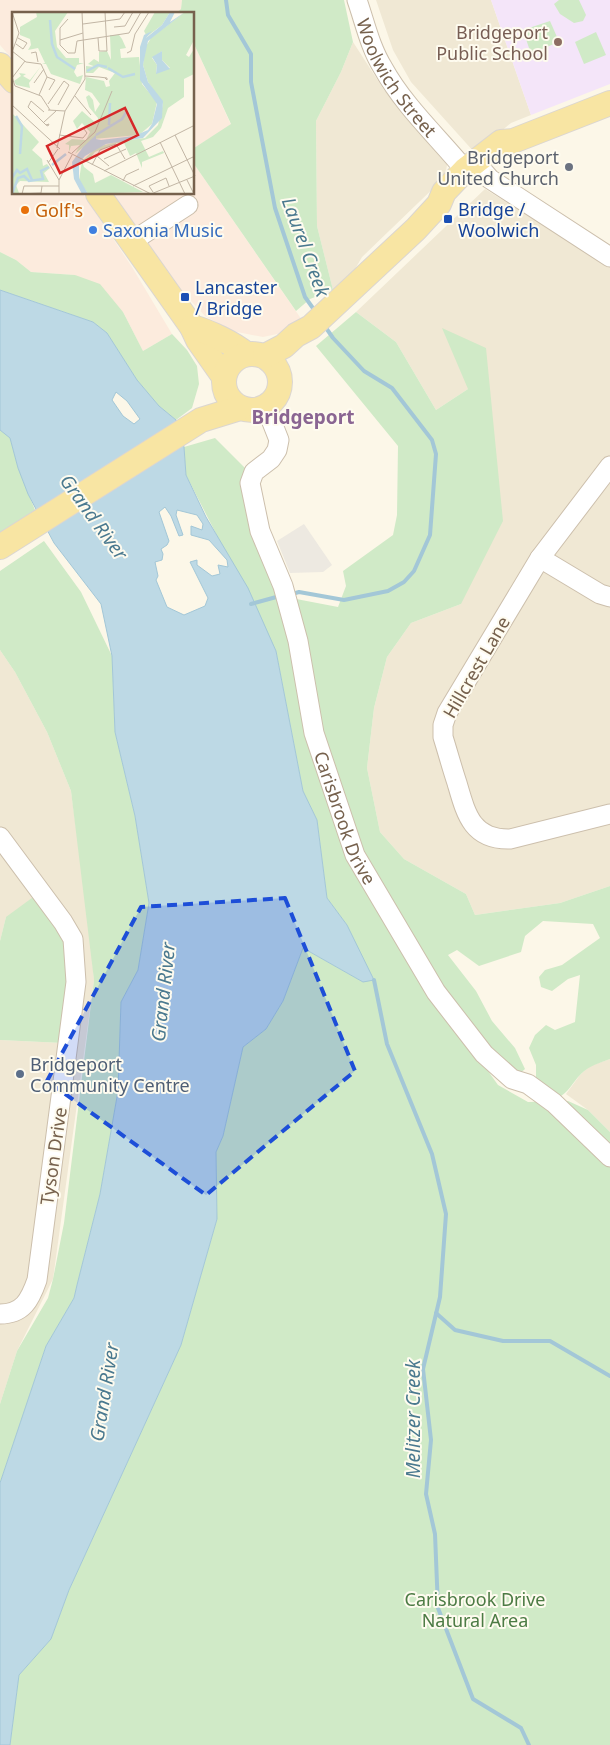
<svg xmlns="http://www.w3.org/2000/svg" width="610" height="1745" viewBox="0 0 610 1745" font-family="'Noto Sans',sans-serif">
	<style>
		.residential { fill: #f0e8d4 }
		.commercial { fill: #fcebdd }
		.industrial { fill: #ede9e1 }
		.education { fill: #f4e5f9 }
		.green { fill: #d0eac7 }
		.water { fill: #bdd9e5; stroke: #a3c7d7; fill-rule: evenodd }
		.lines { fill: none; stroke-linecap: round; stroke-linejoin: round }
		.stream { stroke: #a3c7d7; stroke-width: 4 }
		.minor-casing { stroke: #ccbfac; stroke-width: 21 }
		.major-casing { stroke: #dbd6d1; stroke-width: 26 }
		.minor { stroke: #fff; stroke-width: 19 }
		.major { stroke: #f8e5a3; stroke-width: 24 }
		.marked { fill: #1d4ed8; fill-opacity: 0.2; stroke: #1d4ed8; stroke-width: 4; stroke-dasharray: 10 6; stroke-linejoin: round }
		.education-dot { fill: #8d6e63; stroke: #fefbef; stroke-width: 2 }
		.worship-dot { fill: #6b7280; stroke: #fefbef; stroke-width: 2 }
		.food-dot { fill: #e8710a; stroke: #fefbef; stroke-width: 2 }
		.transit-dot { fill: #1a4fb4; stroke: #fefbef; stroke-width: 2 }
		.shop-dot { fill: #3f7fe0; stroke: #fefbef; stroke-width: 2 }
		.service-dot { fill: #5c6f8a; stroke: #fefbef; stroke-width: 2 }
		.labels { text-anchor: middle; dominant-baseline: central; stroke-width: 4; stroke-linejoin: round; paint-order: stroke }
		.education-label { font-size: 18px; fill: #785e54; stroke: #fefbef; text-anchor: end }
		.street-label { font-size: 18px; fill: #76614d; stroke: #fefbef }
		.worship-label { font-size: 18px; fill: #5b616d; stroke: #fefbef; text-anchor: end }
		.transit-label { font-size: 18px; fill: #164399; stroke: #fefbef; text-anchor: start }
		.food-label { font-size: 18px; fill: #c56008; stroke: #fefbef; text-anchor: start }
		.shop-label { font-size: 18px; fill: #366cbe; stroke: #fefbef; text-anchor: start }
		.service-label { font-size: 18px; fill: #4e5e75; stroke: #fefbef; text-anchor: start }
		.park-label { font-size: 18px; fill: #4c7b44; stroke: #fefbef }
		.water-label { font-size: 19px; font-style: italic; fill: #4a798f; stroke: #fefbef }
		.neighbourhood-label { font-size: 19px; font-weight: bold; fill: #8a6592; stroke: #fefbef }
		.inset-river { fill: none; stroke: #bdd9e5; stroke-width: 2.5 }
		.inset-road { fill: none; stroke: #c2b6a5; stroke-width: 1 }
		.view { fill: #d62828; fill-opacity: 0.15; stroke: #d62828; stroke-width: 2.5 }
		.inset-edge { fill: none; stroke: #76614d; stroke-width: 2.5 }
	</style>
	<rect width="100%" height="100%" fill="#fcf7e8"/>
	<g class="residential">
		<path d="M376,0H491L531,115L511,123L475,153L411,82L393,50Z"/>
		<path d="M353,42L384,90L439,148L450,163L447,165L445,177L362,257L355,269L333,290L317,226L316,121L341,72Z"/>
		<path d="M485,189L610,267V886L560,903L475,915L466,894L404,859L380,832L367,768L374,708L387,657L411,623L461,604L468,389L436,410L396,342L356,312Z"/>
		<path d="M0,650L15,672L47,732L71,791L89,924L94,980L53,1279L17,1351L0,1404V1040L63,1043L6,917L0,941Z"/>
		<path d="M610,1059V1132L588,1110L566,1094L580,1075L590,1066Z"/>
	</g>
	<g class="commercial">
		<path d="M0,0H182L181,9L175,14H14V61L0,45Z"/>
		<path d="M194,44L231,125L194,148Z"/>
		<path d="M0,82L14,98V194H83L132,267L172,334L143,351L123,312L75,275L31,272L16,260L0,252Z"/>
		<path d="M194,164L302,320L282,333L263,337L232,331L205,316L178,287L111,194H194Z"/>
	</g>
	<path class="industrial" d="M304,524L332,565L323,572L290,573L277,541Z"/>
	<path class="education" d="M491,0H610V84L531,115Z"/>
	<g class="green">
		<path d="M182,0H344L353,42L341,72L316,121L317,226L333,290L310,299L296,311L194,164V148L231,124L194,44V14H175L181,9Z"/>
		<path d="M559,0H579L586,15L583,21L574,23L560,14L554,4Z"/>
		<path d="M550,21L557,37L556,43L531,54L523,30Z"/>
		<path d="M596,32L606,55L584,64L575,42Z"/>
		<path d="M0,252L16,260L31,272L75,275L100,284L123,312L143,351L172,334L187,350L197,366L199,384L192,408L176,420L159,406L137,380L107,333L93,322L0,290Z"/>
		<path d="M356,312L396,342L436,410L468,389L442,328L486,348L503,521L461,604L411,623L387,657L374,708L367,768L380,832L404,859L466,894L475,915L560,903L610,886V1059C599,1063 589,1066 581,1074C572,1083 569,1092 558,1098L536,1083V1065L529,1048L535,1035L546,1025L555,1030L575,1022L580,975L568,979L552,991L541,987L539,977L545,970L562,965L600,938L593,924L543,921L525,936L521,952L479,966L457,950L448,955L476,991L492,1021L515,1048L525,1069L518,1075L484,1046L441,990L362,857L314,720L291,598L338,607L346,586L343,571L393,535L397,515L398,446L316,346Z"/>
		<path d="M0,430L10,437L18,468L35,510L0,533Z"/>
		<path d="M215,438L249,472L290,630L305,717L409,960L498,1085L528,1102L568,1101L588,1110L610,1132V1745H10L19,1675L51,1639L69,1590L181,1345L217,1219L216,1152L223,1136L243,1047L266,1029L283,1001L303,948L363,982L347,925L327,898L317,820L303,791L276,651L186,475L184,447Z"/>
		<path d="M44,541L81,592L112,656L115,732L135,816L149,903L138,970L121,1002L118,1091L100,1194L77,1285L74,1298L46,1346L0,1483V1404L17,1351L48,1298L53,1279L64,1223L94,980L71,791L47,732L15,672L0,650V571Z"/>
		<path d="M36,895L68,937L72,983L63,1043L0,1040V941L6,917Z"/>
	</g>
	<path class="water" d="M0,290L93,322L107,333L137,380L159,406L176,420L184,447L186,475L206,517L248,588L276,651L303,791L317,820L327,898L347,925L374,980L363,982L303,948L283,1001L266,1029L243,1047L223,1136L216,1152L217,1219L181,1345L69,1590L51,1639L19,1675L10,1745H0V1483L46,1346L74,1298L77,1285L100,1194L118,1091L121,1002L138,970L149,903L135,816L115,732L112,656L101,604L54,543L28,494L18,468L10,438L0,430ZM116,392L127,401L140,419L134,424L123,416L112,400ZM165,507L171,516L179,536L183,535L176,515L177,510L197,515L203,524L202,530L191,526V535L209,540L227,560L228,567L218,565L220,574L212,576L197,565V560L190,562L208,598L205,606L184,615L167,607L156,580L158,576L155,562L162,560L163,554L161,549L167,545L169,541L159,512Z"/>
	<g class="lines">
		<g class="stream">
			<path d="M226,0L228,15L251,54V82L275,208L305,297L315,311"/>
			<path d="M292,594L299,592L344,600L388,591L404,582L414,571L430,535L436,454L432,440L392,388L364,371L333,338L324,325"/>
			<path d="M251,604L280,596"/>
			<path d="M374,980L387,1044L432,1154L446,1214L440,1297L423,1369L431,1440L426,1494L435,1534L438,1608L473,1699L521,1728L529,1745"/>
			<path d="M436,1313L455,1330L503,1341H550L610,1376"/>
		</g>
		<defs>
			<g id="minor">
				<path id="s1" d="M357,0C365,23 370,47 383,68C404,106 438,137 465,170"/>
				<path d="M483,171L490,179L610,257"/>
				<path d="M131,242L188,205"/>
				<path id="s2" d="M266,407L279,440L277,450L271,459L254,472L250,483L260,531L283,586L298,641L314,733L355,855L436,992L484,1054L512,1079L528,1084L554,1103L610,1157"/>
				<path d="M610,466L540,558L447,713L443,725V737C448,753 452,768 457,783C466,814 472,840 510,839L610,814"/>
				<path d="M540,558L600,594L610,597"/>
				<path d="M0,837L63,922L73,939L76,982L37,1280C30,1300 23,1314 0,1314"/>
			</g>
			<g id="major">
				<path d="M0,65L14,81"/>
				<path d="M98,194L192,327L198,340L224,377"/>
				<path d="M192,327C208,331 234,344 246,354"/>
				<circle cx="252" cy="382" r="28"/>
				<path d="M265,356L284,346L296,335L311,327L416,229L439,204L444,192L465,170L501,142L513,141L610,103"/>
				<path d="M0,547L201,420L240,408"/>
			</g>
		</defs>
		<use href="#minor" class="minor-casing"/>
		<use href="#major" class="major-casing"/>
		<use href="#minor" class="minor"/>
		<use href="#major" class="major"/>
	</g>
	<path class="marked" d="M285,898L355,1071L206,1195L47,1081L141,907Z"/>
	<circle class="education-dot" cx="558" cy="42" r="5"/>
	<circle class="worship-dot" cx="569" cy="167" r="5"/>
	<circle class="food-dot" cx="25" cy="210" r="5"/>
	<g class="transit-dot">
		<rect x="443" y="214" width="10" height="10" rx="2.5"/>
		<rect x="180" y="292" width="10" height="10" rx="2.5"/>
	</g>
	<circle class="shop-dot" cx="93" cy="230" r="5"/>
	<circle class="service-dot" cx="20" cy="1074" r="5"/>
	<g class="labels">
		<g class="education-label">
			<text x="548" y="32">Bridgeport<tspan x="548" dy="21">Public School</tspan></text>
		</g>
		<g class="street-label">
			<text stroke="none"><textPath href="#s1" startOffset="88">Woolwich Street</textPath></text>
			<text transform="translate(476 667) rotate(-60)">Hillcrest Lane</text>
			<text stroke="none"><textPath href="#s2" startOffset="439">Carisbrook Drive</textPath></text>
			<text transform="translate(53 1156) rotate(-82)">Tyson Drive</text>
		</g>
		<g class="worship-label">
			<text x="559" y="157">Bridgeport<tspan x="559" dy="21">United Church</tspan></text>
		</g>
		<g class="transit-label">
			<text x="458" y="209">Bridge /<tspan x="458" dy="21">Woolwich</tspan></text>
			<text x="195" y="287">Lancaster<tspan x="195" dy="21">/ Bridge</tspan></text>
		</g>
		<g class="food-label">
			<text x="35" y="210">Golf's</text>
		</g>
		<g class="shop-label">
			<text x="103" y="230">Saxonia Music</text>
		</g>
		<g class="service-label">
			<text x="30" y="1064">Bridgeport<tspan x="30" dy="21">Community Centre</tspan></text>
		</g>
		<g class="park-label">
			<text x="475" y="1599">Carisbrook Drive<tspan x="475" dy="21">Natural Area</tspan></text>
		</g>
		<g class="water-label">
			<text transform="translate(306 247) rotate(70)">Laurel Creek</text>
			<text transform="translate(94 517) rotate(54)">Grand River</text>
			<text transform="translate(163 992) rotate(-84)">Grand River</text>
			<text transform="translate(104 1392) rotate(-81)">Grand River</text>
			<text transform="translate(413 1419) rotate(-90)">Melitzer Creek</text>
		</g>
		<g class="neighbourhood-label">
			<text x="303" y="417">Bridgeport</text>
		</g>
	</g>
	<g transform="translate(12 12)">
		<rect width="182" height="182" fill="#fcf7e8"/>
		<path d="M24,0H56L43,19L45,35L54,46H67V51H72L65,53L62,60L65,65L71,63L68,72L39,62L34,52H30L33,51L26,36L16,38L19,33L18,27L8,23V15L25,5ZM143,0H158L150,13L133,26L138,20L134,23L132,19ZM173,0H182V28L174,43L177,45L182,37V62L172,67V85L156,96L149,116L141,125L129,129L137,145L151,139L152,141L130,150V156L124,141L118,144L112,131H105L83,140L75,150L71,148L85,135L104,130L133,126L146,113L151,92L136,70L131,53L133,36L139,26ZM150,39V48L158,56L144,61L145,53L140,46ZM98,23H107L110,27L114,36L108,37L109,46L127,45L130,72L145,90L140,112L127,123L81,127L63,142L68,133L59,134L57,140V133L53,132L60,127L74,128L78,120L70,111L65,117L61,109L70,99L85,112L86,106L77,95L74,85L77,83L81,88L83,100L88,92L80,81L73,78L74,65L92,69L94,75L98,74L97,69L103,61L87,55L81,61H74V54L84,55L76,52L82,47L87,50V40L95,39L99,48ZM29,54L17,71L18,76L4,73L2,69L9,64L7,61L14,62L11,64L18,68ZM0,101L27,130L20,138L30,147L31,154L35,152L38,156L32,161L37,170L8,169L4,173L7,181L4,182H0ZM70,149L72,155L81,162L83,171L99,163L131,180L76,182L67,168Z" fill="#d0eac7" fill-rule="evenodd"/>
		<path d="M158,0H163L158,10L173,0L136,29L131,53L136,70L151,89L150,106L131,126L94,132L73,144L67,151V166L76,182H70L62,167L60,150L71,135L84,123V127L89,128L122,124L136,118L140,112L145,92L128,68V35L132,23L140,19L134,26L150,13ZM150,39V48L158,57L144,62L145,53L140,45Z" fill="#bdd9e5"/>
		<path class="inset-river" d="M38,8L40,32L45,45L63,57M96,56L111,65L123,62M75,59L86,53L95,55M4,104L10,114L8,142M97,113L98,91M84,123L110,107L115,99M40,153L54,142M0,166L5,158L8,161L15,157L20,168M0,182L6,166L12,164L17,169L31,167L29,159L37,155"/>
		<path class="inset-road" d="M56,7L48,16V33L56,41H63L65,29L117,21L129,0M71,12L108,7L113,0M102,15L113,14L121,0M123,22L137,0M86,26L87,39H95L93,0M48,28L71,21M4,32L11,37L15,31L6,26M0,39L14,50L29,52L35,65L27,83M0,40L7,21L0,0M19,41L24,40L26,50M115,41L119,39L123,22M73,64L87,65L95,66V68L93,66M0,65L3,74L29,84L38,98M35,65L43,68L37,78M0,66L13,49M22,71L32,57M63,84L79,103M36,92L52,69L57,73L46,93M0,93L48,137M36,98L53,99M32,100L19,89L16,95L34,113L37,112L36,114L34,113M32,110L44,99M47,123L71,126L75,121L72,117M163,123L183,164M148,130L173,182M45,136L53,99L73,67L70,0M56,140L139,182M60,141L83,120L100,79M85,144L97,154M92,147L114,137M35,148L47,168M36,151L46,137M80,153L88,138L104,132L113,147M92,159L183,113M175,168L182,182M111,169L114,163L127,157M121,174L183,144M141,180L137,174L154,166L157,174M7,182L29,181L30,174M10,182L12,174H47M47,182V168L60,143M139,182L183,164"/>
		<path class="view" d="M113,96L126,123L48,161L35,134Z"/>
		<rect width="182" height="182" class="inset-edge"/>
	</g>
</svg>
